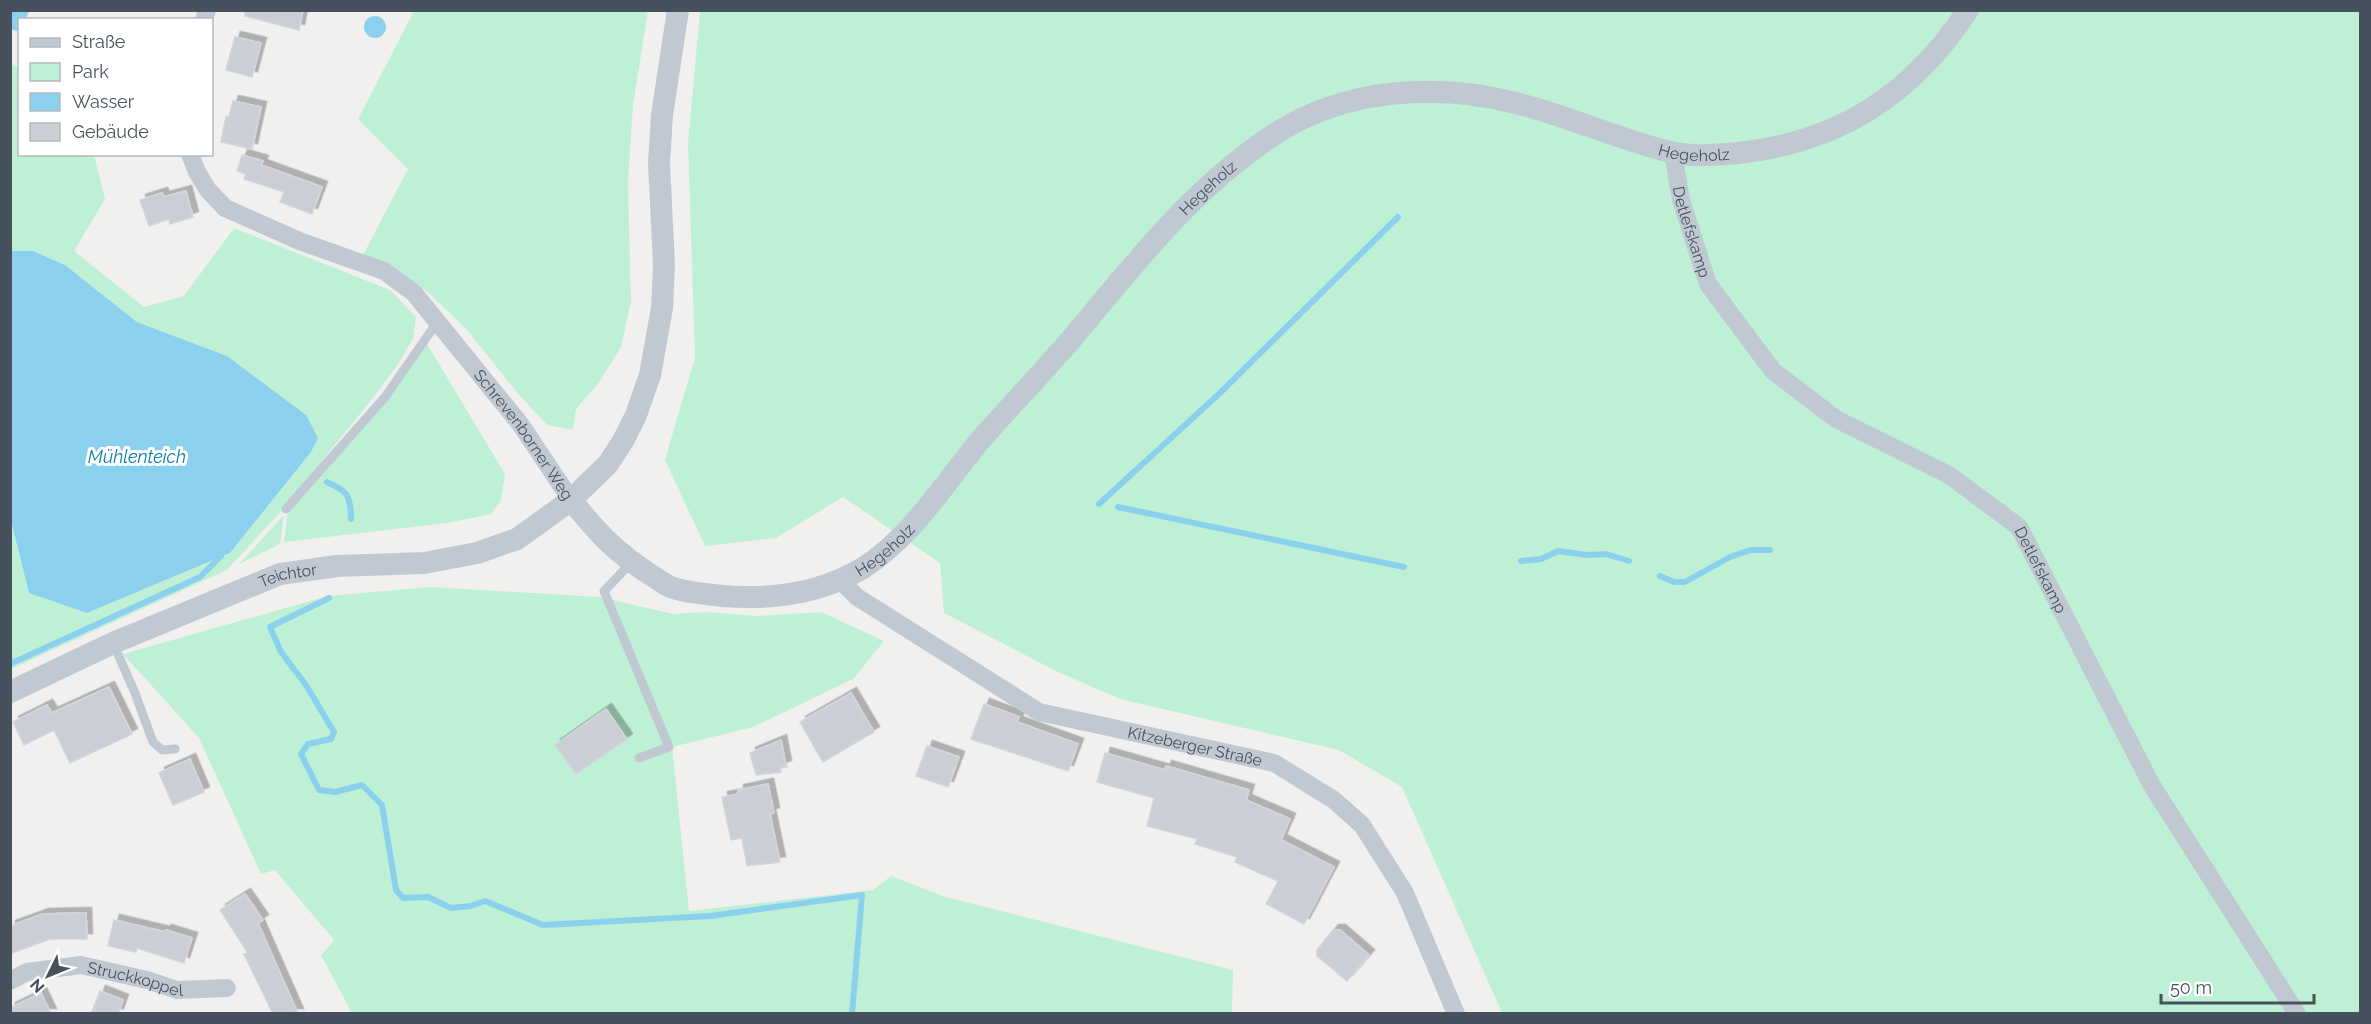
<svg xmlns="http://www.w3.org/2000/svg" width="2371" height="1024" viewBox="0 0 2371 1024" font-family="Raleway,sans-serif">
	<style>
		.green { fill: #bef0d5 }
		.water { fill: #8bd1ed }
		.lines { fill: none; stroke-linecap: round; stroke-linejoin: round }
		.stream { stroke: #8bd1ed; stroke-width: 6 }
		.building { fill: #cbced5; stroke: #d3d5db; stroke-width: 1.5; filter: url(#shadow) }
		.service { stroke: #c0c9d2; stroke-width: 9 }
		.minor { stroke: #c0c9d2; stroke-width: 18 }
		.tertiary { stroke: #c0c9d2; stroke-width: 22 }
		.labels { text-anchor: middle; dominant-baseline: central; stroke-width: 6; stroke-linejoin: round; paint-order: stroke }
		.street-label { font-size: 16px; fill: #47515d; stroke: #fff }
		.water-label { font-size: 18px; font-style: italic; fill: #0b7fad; stroke: #fff }
	</style>
	<defs>
		<filter id="shadow"><feDropShadow dx="5.5" dy="-5.5" stdDeviation="0" flood-color="#0004"/></filter>
	</defs>
	<rect width="100%" height="100%" fill="#f2f0ef"/>
	<g class="green">
		<path d="M414,11H648L633,105L628,182L631,302L621,347L598,384L576,409L573,430L547,425L519,395L467,330L428,292L391,268L363,255L408,169L358,119Z"/>
		<path d="M700,11H2360V1013H1502L1402,787L1339,750L1120,699L1058,672L944,613L940,563L843,497L776,538L705,546L665,460L695,357L688,144Z"/>
		<path d="M10,63L19,67L20,154L94,155L105,199L74,251L144,307L184,296L234,228L390,290L416,317L413,339L398,364L373,398L283,509L227,570L11,669V516L29,592L87,613L230,553L311,452L227,356L137,322L65,265L33,251H11Z"/>
		<path d="M426,342L505,474L501,500L491,514L447,523L284,542L288,511Z"/>
		<path d="M284,515L280,544L239,564Z"/>
		<path d="M431,587L599,597L673,614L705,612L756,616L821,612L884,641L853,679L753,727L672,747L689,911L873,890L891,876L946,897L1233,970L1232,1013H352L321,955L334,940L275,870L261,874L199,738L123,654L328,596Z"/>
	</g>
	<g class="water">
		<path d="M11,10L29,11L26,19L20,20L19,32L11,29Z"/>
		<circle cx="375" cy="27" r="11"/>
		<path d="M11,251H33L65,265L137,322L227,356L306,415L318,438L311,452L230,553L87,613L29,593L10,516Z"/>
	</g>
	<g class="lines">
		<g class="stream">
			<path d="M327,482C349,492 350,495 351,519"/>
			<path d="M1099,504L1220,393L1398,217"/>
			<path d="M1118,507L1404,567"/>
			<path d="M1521,561L1541,559L1558,551L1587,555L1606,554L1629,561"/>
			<path d="M1660,576L1674,582H1685L1730,557L1750,550H1770"/>
			<path d="M329,598L270,627L281,652L306,685L334,732L331,739L308,744L301,754L319,790L335,792L362,785L382,805L396,890L403,898L428,897L451,908L471,906L485,901L543,925L710,916L862,895L852,1014"/>
			<path d="M10,664L200,577L221,556"/>
		</g>
	</g>
	<g class="building">
		<path d="M245,10H303L299,30L245,16Z"/>
		<path d="M235,37L261,43L252,77L226,70Z"/>
		<path d="M233,101L261,107L252,149L221,142L226,116L229,117Z"/>
		<path d="M242,155L263,161L261,165L322,187L312,214L280,202L284,192L244,179L246,174L237,171Z"/>
		<path d="M186,191L193,217L170,224L169,219L149,226L140,200L162,193L164,197Z"/>
		<path d="M109,687L132,734L70,763L54,730L24,745L13,722L47,705L52,713Z"/>
		<path d="M851,693L874,732L823,762L800,722Z"/>
		<path d="M984,704L1019,717L1017,722L1078,744L1068,771L971,739Z"/>
		<path d="M606,709L627,739L576,774L555,745Z"/>
		<path d="M781,740L786,766L780,768L781,772L756,775L750,753Z"/>
		<path d="M927,746L959,757L948,787L916,776Z"/>
		<path d="M1105,753L1165,770L1166,766L1249,790L1246,800L1290,819L1281,840L1334,867L1304,924L1266,904L1278,881L1235,862L1237,857L1195,844L1197,839L1147,826L1154,798L1097,782Z"/>
		<path d="M190,759L204,792L173,805L159,773Z"/>
		<path d="M768,784L774,813L770,814L780,862L747,866L742,838L731,840L722,797L738,794V790Z"/>
		<path d="M245,894L263,920L258,923L298,1014H273L244,954L248,953L220,910Z"/>
		<path d="M86,913L87,939H50L10,954V926L43,914Z"/>
		<path d="M114,920L165,932L166,930L192,938L184,963L137,948L136,952L108,946Z"/>
		<path d="M1333,930H1340L1369,955L1347,981L1317,956V950Z"/>
		<path d="M100,991L123,1000L118,1014H91Z"/>
		<path d="M41,993L51,1014H10V1008Z"/>
	</g>
	<g class="lines">
		<g class="service">
			<path d="M286,509L385,397L438,321"/>
			<path d="M632,562L604,591L669,747L639,758"/>
			<path d="M113,643L135,693L153,742L162,750L175,749"/>
		</g>
		<g class="minor">
			<path d="M204,20L207,10"/>
			<path id="s1" d="M1673,153L1681,200L1708,284L1773,371L1836,419L1949,475L2019,527L2151,784L2297,1014"/>
			<path id="s2" d="M190,154L197,172L208,190L225,208L302,242L384,271L414,293L521,425L571,500"/>
			<path id="s3" d="M840,580L857,597L1039,712L1274,763L1334,800L1362,825L1405,893L1456,1014"/>
			<path id="s4" d="M10,981L27,972L81,965L147,980L177,990L227,988"/>
		</g>
		<g class="tertiary">
			<path id="s5" d="M571,500C598,533 615,552 651,575C658,579 665,585 673,588C689,593 707,594 723,596C773,600 820,594 863,568C914,535 945,482 983,437C1013,403 1045,370 1074,336C1136,262 1195,185 1278,132C1348,88 1438,83 1516,103C1568,116 1618,139 1670,152C1692,157 1715,155 1738,153C1839,142 1912,95 1968,10"/>
			<path id="s6" d="M10,692L113,643L280,574L337,566L424,563L477,553L517,539L571,500L608,464L623,441L636,415L650,375L662,308L664,265L659,163L662,115L678,10"/>
		</g>
	</g>
	<g class="labels">
		<g class="street-label">
			<text stroke="none"><textPath href="#s5" startOffset="1368">Hegeholz</textPath></text>
			<text stroke="none"><textPath href="#s5" startOffset="846">Hegeholz</textPath></text>
			<text stroke="none"><textPath href="#s1" startOffset="81">Detlefskamp</textPath></text>
			<text stroke="none"><textPath href="#s2" startOffset="453">Schrevenborner Weg</textPath></text>
			<text stroke="none"><textPath href="#s5" startOffset="360">Hegeholz</textPath></text>
			<text stroke="none"><textPath href="#s1" startOffset="585">Detlefskamp</textPath></text>
			<text stroke="none"><textPath href="#s6" startOffset="302">Teichtor</textPath></text>
			<text stroke="none"><textPath href="#s3" startOffset="399">Kitzeberger Straße</textPath></text>
			<text stroke="none"><textPath href="#s4" startOffset="130">Struckkoppel</textPath></text>
		</g>
		<g class="water-label">
			<text x="137" y="456">Mühlenteich</text>
		</g>
	</g>
	<rect width="2371" height="1024" fill="none" stroke="#47515d" stroke-width="24"/>
	<rect x="18" y="18" width="195" height="138" fill="#ffffff" stroke="#b5b9be" stroke-width="1.5"/>
	<rect x="30" y="38" width="30" height="9" fill="#c0c9d2" stroke="#b5b9be" stroke-width="1.5"/>
	<text x="72" y="48" font-size="18" fill="#47515d">Straße</text>
	<rect x="30" y="63" width="30" height="18" fill="#bef0d5" stroke="#b5b9be" stroke-width="1.5"/>
	<text x="72" y="78" font-size="18" fill="#47515d">Park</text>
	<rect x="30" y="93" width="30" height="18" fill="#8bd1ed" stroke="#b5b9be" stroke-width="1.5"/>
	<text x="72" y="108" font-size="18" fill="#47515d">Wasser</text>
	<rect x="30" y="123" width="30" height="18" fill="#cbced5" stroke="#b5b9be" stroke-width="1.5"/>
	<text x="72" y="138" font-size="18" fill="#47515d">Gebäude</text>
	<g transform="translate(48 976) rotate(227)" stroke="#ffffff" stroke-width="4.5" paint-order="stroke">
	<path d="M0-4.5L10 22L0 15L-10 22Z" fill="#47515d"/>
	<text y="-9" font-size="16" font-weight="bold" text-anchor="middle" fill="#47515d">N</text>
	</g>
	<path d="M2161 994v9h153v-9" fill="none" stroke="#47515d" stroke-width="3"/>
	<text x="2170" y="994" font-size="18" fill="#47515d" stroke="#ffffff" stroke-width="4.5" paint-order="stroke">50 m</text>
</svg>
